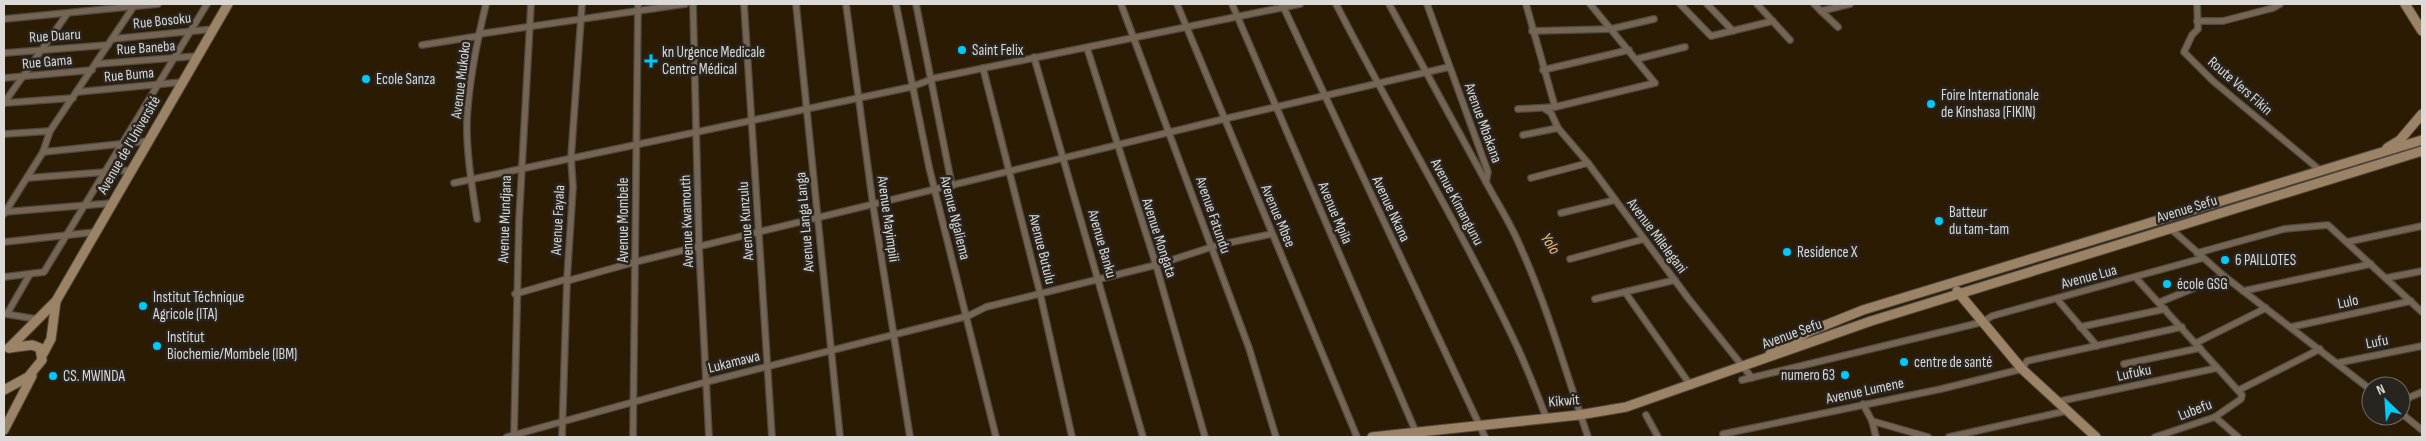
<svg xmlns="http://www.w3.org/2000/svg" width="2426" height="441" viewBox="0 0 2426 441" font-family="'Sofia Sans Condensed',sans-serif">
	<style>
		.water { fill: #2c1b03; fill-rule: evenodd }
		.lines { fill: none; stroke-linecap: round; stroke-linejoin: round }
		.street-casing { stroke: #4d4a46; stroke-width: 8 }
		.secondary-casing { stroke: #4d4a46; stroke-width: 11 }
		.street { stroke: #756552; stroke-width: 5.5 }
		.secondary { stroke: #9c8365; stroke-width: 9 }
		.poi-dot { fill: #00cbf8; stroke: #282420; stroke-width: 2 }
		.labels { text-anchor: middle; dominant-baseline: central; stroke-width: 5; stroke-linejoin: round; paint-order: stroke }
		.street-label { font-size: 15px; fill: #dcdad7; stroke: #282420 }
		.poi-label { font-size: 15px; fill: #dcdad7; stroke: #282420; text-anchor: start }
		.water-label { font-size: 16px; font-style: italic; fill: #fcc47f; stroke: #282420 }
	</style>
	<rect width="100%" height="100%" fill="#322e2a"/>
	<path class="water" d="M4,4H2422V437H4ZM2371,386H2401V416H2371Z"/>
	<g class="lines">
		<defs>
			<g id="street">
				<path d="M693,4L699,247L709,437"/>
				<path d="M744,4L772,437"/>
				<path d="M796,4L840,437"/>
				<path d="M846,4L873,205L910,437"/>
				<path d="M896,4L929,167L996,437"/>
				<path d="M916,4L952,186"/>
				<path d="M1121,4L1249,348L1276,437"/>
				<path d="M1177,4L1357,437"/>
				<path d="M1232,4L1418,437"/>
				<path d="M1282,4L1485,437"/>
				<path d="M1336,4C1394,117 1459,225 1514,340C1526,365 1536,391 1546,417"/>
				<path d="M1389,4L1486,182"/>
				<path d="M1427,4L1488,172L1486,182C1497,203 1511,224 1520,246C1548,308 1566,373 1588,437"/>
				<path d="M1526,4L1555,107"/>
				<path d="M1680,4L1711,36L1773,21"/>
				<path d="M1707,4L1733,31"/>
				<path d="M1757,4L1790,40"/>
				<path d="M1814,4L1821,11L1850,4"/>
				<path d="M2197,4L2198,29L2192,35L2184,52L2213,81L2321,171"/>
				<path d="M1821,11L1838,27"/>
				<path d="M4,19L158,4"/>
				<path d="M2197,21H2223L2273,8L2280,4"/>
				<path d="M1532,31L1611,29L1654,19"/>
				<path d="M479,34L685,4"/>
				<path d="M112,39L214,29"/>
				<path d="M422,45L479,36"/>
				<path d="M1087,48L1156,265L1205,437"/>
				<path d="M4,53L108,45"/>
				<path d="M1034,57L1143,437"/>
				<path d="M1637,59L1685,47"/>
				<path d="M96,64L198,56"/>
				<path d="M983,68L1040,293L1072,437"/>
				<path d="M1543,70L1629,50"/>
				<path d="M4,78L92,70"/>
				<path d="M77,92L183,82"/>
				<path d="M4,103L67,14"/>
				<path d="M4,103L73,98"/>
				<path d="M1518,109L1555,107L1655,83L1590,4"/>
				<path d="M1545,109L1551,113L1558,128L1588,163L1688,298L1752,378"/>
				<path d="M50,131L134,6"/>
				<path d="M4,134L50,131L43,152L4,214"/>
				<path d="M1523,135L1558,128"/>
				<path d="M43,152L149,141"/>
				<path d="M27,178L132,170"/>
				<path d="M1531,178L1588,163"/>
				<path d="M454,183L911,87L935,78L1300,4"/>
				<path d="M4,212L113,203"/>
				<path d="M1561,213L1615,200"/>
				<path d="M477,219C472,186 466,152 467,119C469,81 477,41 486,4"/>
				<path d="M2171,229L2224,276L2371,390"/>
				<path d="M4,242L96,232"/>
				<path d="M2347,242L2422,226"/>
				<path d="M2197,253L2284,229L2328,225L2422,312"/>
				<path d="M1570,259L1644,239"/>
				<path d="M4,277L44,272L207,4"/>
				<path d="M2136,278L2242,395L2241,399L2215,417L2155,437"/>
				<path d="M2386,278L2422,271"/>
				<path d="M567,281L635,262L1224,119L1449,67"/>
				<path d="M2243,291L2371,264"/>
				<path d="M1625,292L1691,386"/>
				<path d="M515,294L567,279"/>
				<path d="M1595,299L1675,280"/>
				<path d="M2057,299L2097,346"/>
				<path d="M2160,302L2224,276"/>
				<path d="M6,314L36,319"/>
				<path d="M7,314L30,274"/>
				<path d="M2080,327L2165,309"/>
				<path d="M2291,327L2411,301"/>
				<path d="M2196,343L2266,308"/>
				<path d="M2337,363L2422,346"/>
				<path d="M2124,364L2200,348"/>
				<path d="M1742,380L1983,322L1992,316L2203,258"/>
				<path d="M2239,390L2320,349"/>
				<path d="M2401,401L2422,392"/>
				<path d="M2056,402L2217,368"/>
				<path d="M1863,404L1872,421L1876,437"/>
				<path d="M2401,413L2422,430"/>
				<path d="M1646,415L1658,437"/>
				<path d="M2215,417L2238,437"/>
				<path d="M1872,421L1928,437"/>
				<path d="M1723,434L1941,389L2022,369L2027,361L2182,327"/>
				<path d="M514,436L519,220L531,4"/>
				<path d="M507,437L706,382L968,316L986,307L1156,265L1218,245L1272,234"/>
				<path d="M562,437L567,279L573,187L571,158L582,4"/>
				<path d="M633,437L638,4"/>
				<path d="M1949,437L2066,411"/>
			</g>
			<g id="secondary">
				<path d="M2405,4L2422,31"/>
				<path d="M2387,148L2400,140L2422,114"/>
				<path d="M1957,291L2022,369L2096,437"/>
				<path d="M9,348L56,301L228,4"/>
				<path d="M43,354L51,339L56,301"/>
				<path d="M1770,354L1808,332L1863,310L2422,140"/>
				<path d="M4,390L28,377L42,360L40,348L32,345L9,348"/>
				<path d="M4,430L32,376"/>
				<path d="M1372,437L1579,415L1626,407L1871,321L2422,151"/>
			</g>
		</defs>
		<use href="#street" class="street-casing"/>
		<use href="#secondary" class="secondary-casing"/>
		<use href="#street" class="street"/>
		<use href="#secondary" class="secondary"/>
	</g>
	<g class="poi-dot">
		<circle cx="962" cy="50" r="5"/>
		<path d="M648.5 53.5h5v5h5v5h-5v5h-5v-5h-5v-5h5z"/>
		<circle cx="366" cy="79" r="5"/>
		<circle cx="1931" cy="104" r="5"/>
		<circle cx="1939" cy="221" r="5"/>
		<circle cx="1787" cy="252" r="5"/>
		<circle cx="2225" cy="260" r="5"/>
		<circle cx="2167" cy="284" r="5"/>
		<circle cx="143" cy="306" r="5"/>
		<circle cx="157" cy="346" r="5"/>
		<circle cx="1904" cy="362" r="5"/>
		<circle cx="1845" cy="375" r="5"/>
		<circle cx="53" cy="376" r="5"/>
	</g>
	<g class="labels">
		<g class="street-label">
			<text transform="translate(162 21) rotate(-6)">Rue Bosoku</text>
			<text transform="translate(55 36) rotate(-4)">Rue Duaru</text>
			<text transform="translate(146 48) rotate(-4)">Rue Baneba</text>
			<text transform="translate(47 62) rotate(-5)">Rue Gama</text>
			<text transform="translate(129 75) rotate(-5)">Rue Buma</text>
			<text transform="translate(461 80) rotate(-83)">Avenue Mukoko</text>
			<text transform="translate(2240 86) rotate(41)">Route Vers Fikin</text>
			<text transform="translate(1483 123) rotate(70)">Avenue Mbakana</text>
			<text transform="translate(129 145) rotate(-60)">Avenue de l’Université</text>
			<text transform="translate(1457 202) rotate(62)">Avenue Kimangunu</text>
			<text transform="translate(1391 209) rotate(65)">Avenue Nkana</text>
			<text transform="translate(2187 209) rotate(-17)">Avenue Sefu</text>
			<text transform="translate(1335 213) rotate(67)">Avenue Mpila</text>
			<text transform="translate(1213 215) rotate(71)">Avenue Fatundu</text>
			<text transform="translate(1278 216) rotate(67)">Avenue Mbee</text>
			<text transform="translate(955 218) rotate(76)">Avenue Ngaliema</text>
			<text transform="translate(505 219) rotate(-88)">Avenue Mundjana</text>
			<text transform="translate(888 219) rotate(82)">Avenue Mayimpili</text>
			<text transform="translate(558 220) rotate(-87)">Avenue Fayala</text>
			<text transform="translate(623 220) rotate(-90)">Avenue Mombele</text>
			<text transform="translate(687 221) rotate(-92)">Avenue Kwamouth</text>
			<text transform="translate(746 221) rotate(-94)">Avenue Kunzulu</text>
			<text transform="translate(805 222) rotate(-95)">Avenue Langa Langa</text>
			<text transform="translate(1657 236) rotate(53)">Avenue Milelegani</text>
			<text transform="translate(1159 238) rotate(72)">Avenue Mongata</text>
			<text transform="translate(1102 244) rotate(74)">Avenue Banku</text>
			<text transform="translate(1042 249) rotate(76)">Avenue Butulu</text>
			<text transform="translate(2089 277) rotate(-15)">Avenue Lua</text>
			<text transform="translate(2348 302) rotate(-12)">Lulo</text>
			<text transform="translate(1792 334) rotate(-20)">Avenue Sefu</text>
			<text transform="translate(2377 342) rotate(-11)">Lufu</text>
			<text transform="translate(734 362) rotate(-14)">Lukamawa</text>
			<text transform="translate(2134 373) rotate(-12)">Lufuku</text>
			<text transform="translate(1865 391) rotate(-12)">Avenue Lumene</text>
			<text transform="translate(1564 401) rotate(-5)">Kikwit</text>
			<text transform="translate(2195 410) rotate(-21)">Lubefu</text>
		</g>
		<g class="poi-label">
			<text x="972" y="50">Saint Felix</text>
			<text x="662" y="52">kn Urgence Medicale<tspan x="662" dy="17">Centre Médical</tspan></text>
			<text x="376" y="79">Ecole Sanza</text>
			<text x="1941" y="95">Foire Internationale<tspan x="1941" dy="17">de Kinshasa (FIKIN)</tspan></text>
			<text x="1949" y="212">Batteur<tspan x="1949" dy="17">du tam-tam</tspan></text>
			<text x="1797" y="252">Residence X</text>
			<text x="2235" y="260">6 PAILLOTES</text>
			<text x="2177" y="284">école GSG</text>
			<text x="153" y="297">Institut Téchnique<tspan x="153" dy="17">Agricole (ITA)</tspan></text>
			<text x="167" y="337">Institut<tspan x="167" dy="17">Biochemie/Mombele (IBM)</tspan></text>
			<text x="1914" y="362">centre de santé</text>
			<text x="1835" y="375" text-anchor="end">numero 63</text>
			<text x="63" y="376">CS. MWINDA</text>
		</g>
		<g class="water-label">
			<text transform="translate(1550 244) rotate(57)">Yolo</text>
		</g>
	</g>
	<rect width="2426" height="441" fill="none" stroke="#dcdad7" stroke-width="10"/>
	<g transform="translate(2386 401) rotate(335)"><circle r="24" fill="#282420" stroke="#706d69"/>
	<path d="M0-4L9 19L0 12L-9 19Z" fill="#00cbf8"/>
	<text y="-8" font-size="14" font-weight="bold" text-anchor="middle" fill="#dcdad7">N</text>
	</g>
</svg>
